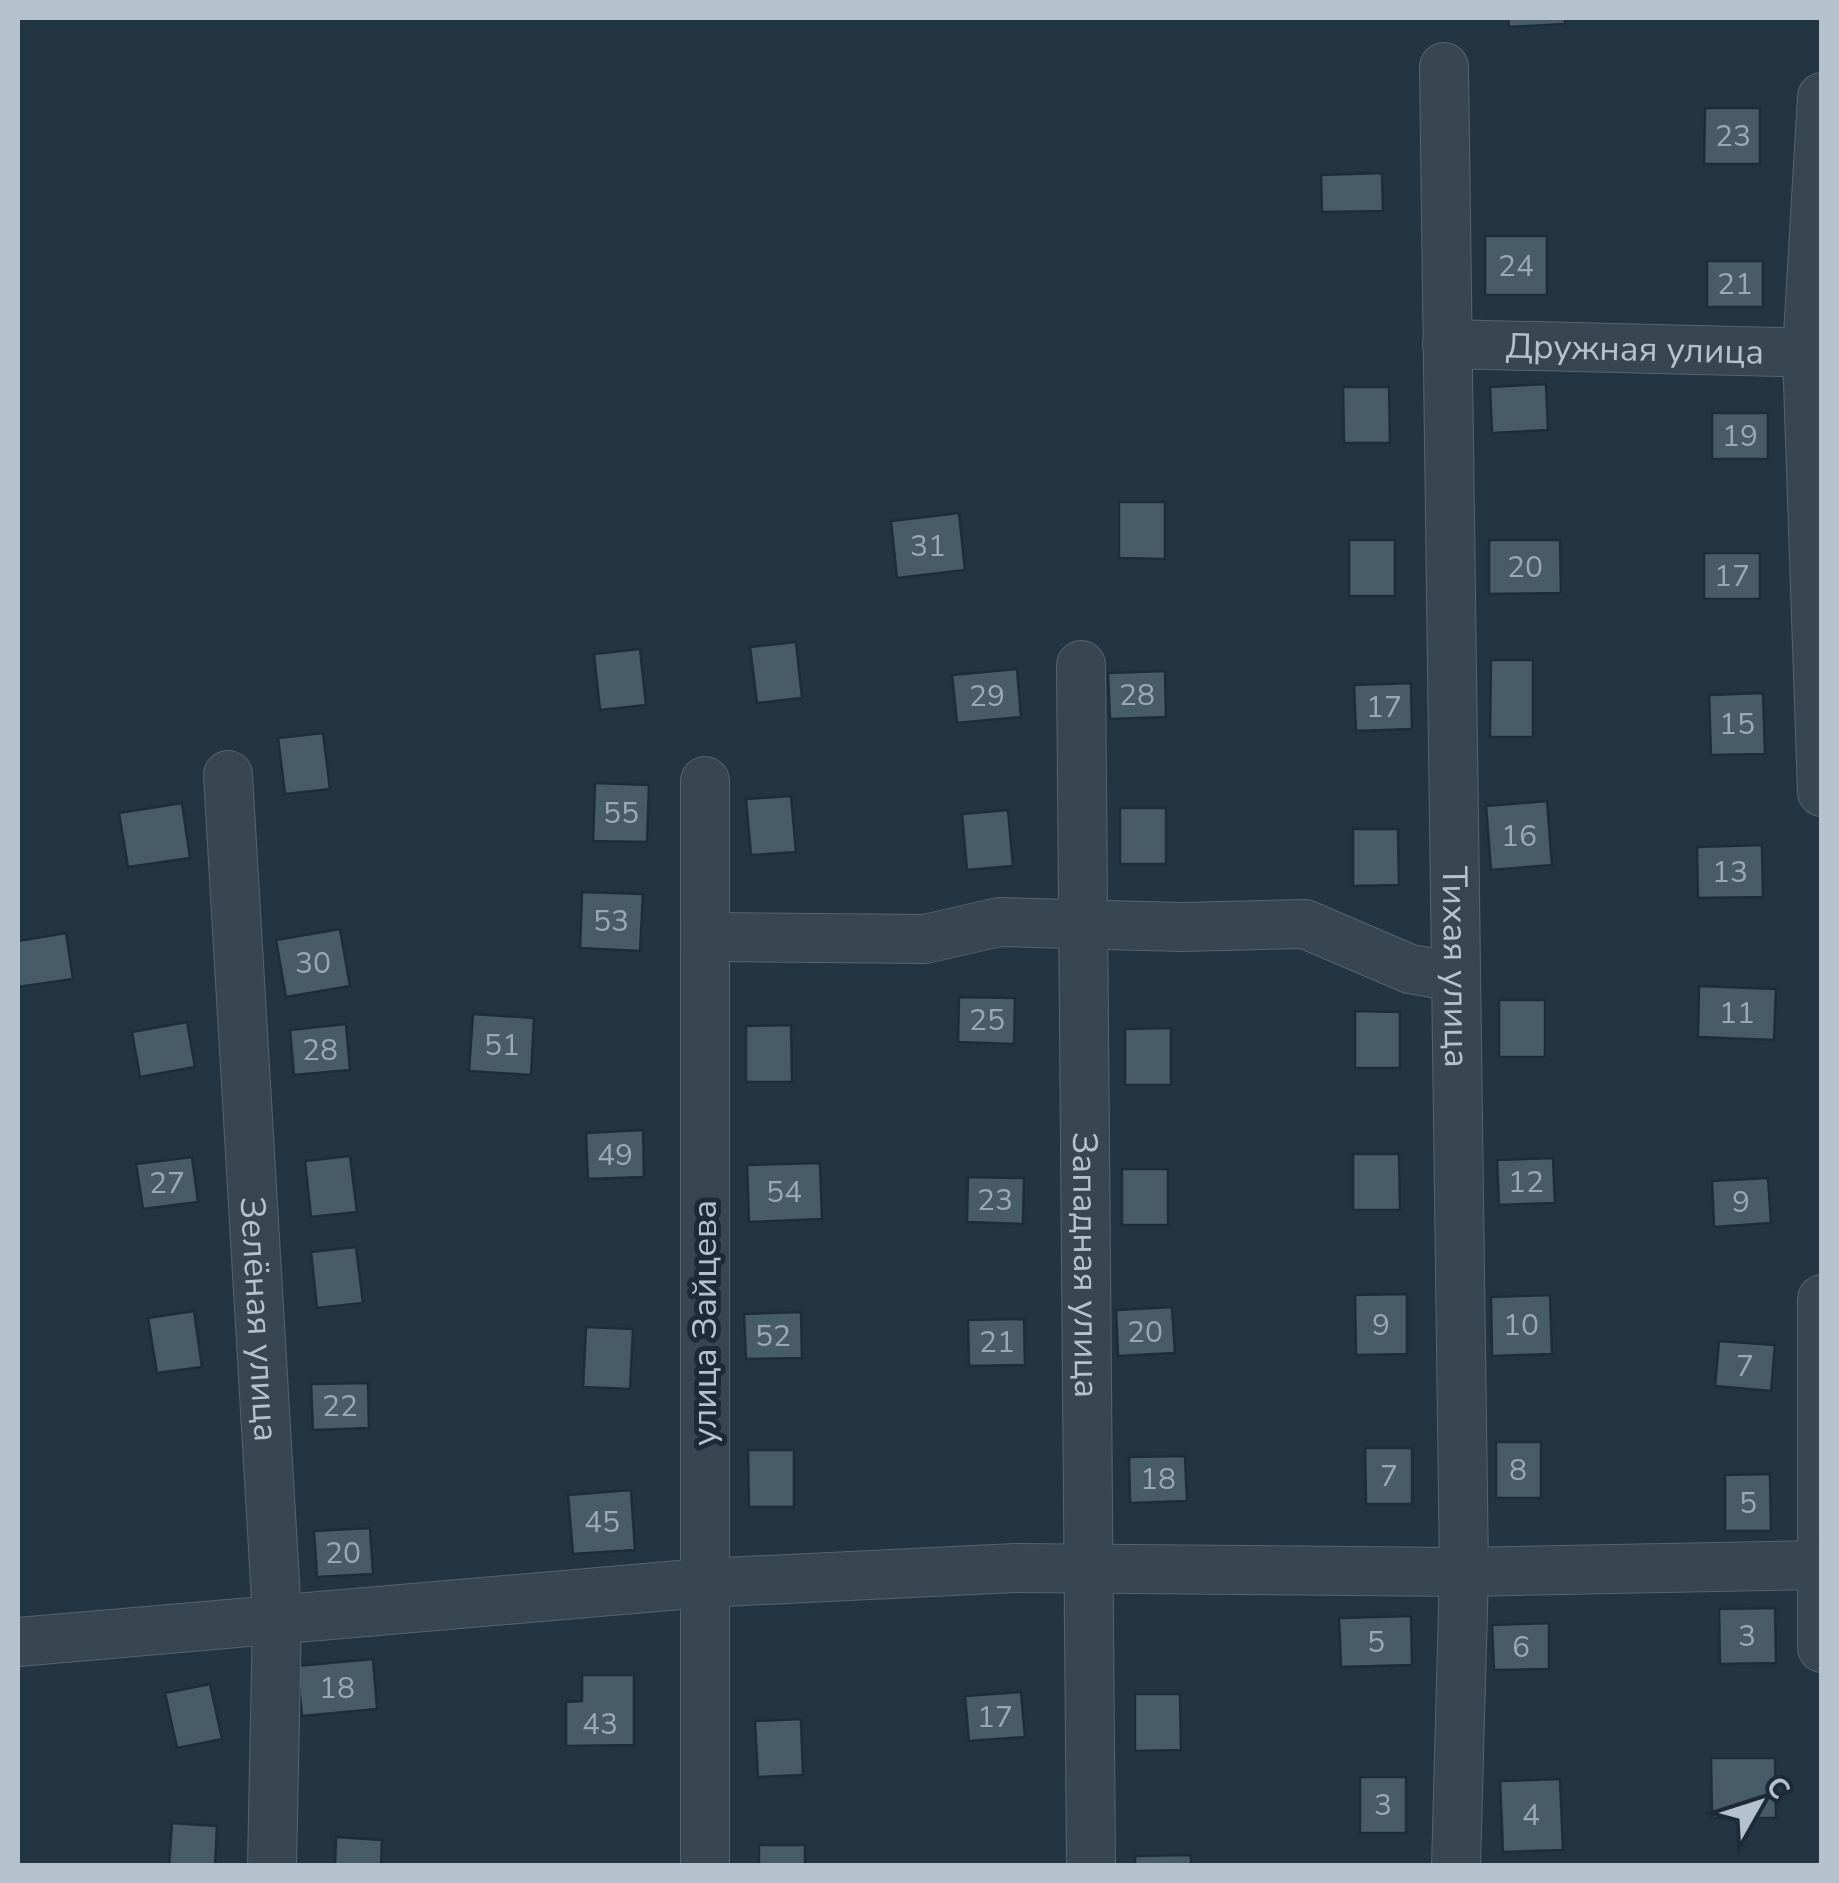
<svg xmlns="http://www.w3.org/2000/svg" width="1839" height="1883" viewBox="0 0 1839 1883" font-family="'Nunito Sans',sans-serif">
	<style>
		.building { fill: #475b69; stroke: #1f2d3a; stroke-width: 2.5 }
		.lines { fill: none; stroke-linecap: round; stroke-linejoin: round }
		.minor-casing { stroke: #566470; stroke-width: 50 }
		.minor { stroke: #384652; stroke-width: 48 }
		.labels { text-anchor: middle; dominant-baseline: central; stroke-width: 10; stroke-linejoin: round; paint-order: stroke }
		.number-label { font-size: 30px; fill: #9aa8b4 }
		.street-label { font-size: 35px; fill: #b5c1cd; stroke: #1d2b38 }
	</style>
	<rect width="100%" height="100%" fill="#233543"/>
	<g class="building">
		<path d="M1508,18H1565V24L1509,27Z"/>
		<path d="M1705,108H1760V164H1704Z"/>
		<path d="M1382,173L1383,211L1322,212L1321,175Z"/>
		<rect x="1485" y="236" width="62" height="59"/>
		<rect x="1707" y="261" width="56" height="46"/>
		<path d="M1546,384L1548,430L1492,433L1490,387Z"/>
		<path d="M1343,387H1389L1390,443H1344Z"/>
		<rect x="1712" y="413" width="56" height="46"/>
		<path d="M1119,502H1165V559L1119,558Z"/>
		<path d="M959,513L965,570L897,578L891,521Z"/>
		<rect x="1349" y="540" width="46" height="56"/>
		<path d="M1489,540H1560L1561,593L1489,594Z"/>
		<rect x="1704" y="553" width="56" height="46"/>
		<path d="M796,642L802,698L757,703L750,647Z"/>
		<path d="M640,649L646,705L600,710L594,654Z"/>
		<path d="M1491,660H1533V737H1490Z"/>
		<path d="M1017,669L1021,717L957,723L952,675Z"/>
		<path d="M1165,671L1166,717L1110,719L1108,673Z"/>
		<path d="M1411,683L1412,729L1356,731L1354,685Z"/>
		<path d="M1763,693L1765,754L1711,755L1709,695Z"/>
		<path d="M323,733L330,789L285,794L278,738Z"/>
		<path d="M595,783L649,785L647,842L593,841Z"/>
		<path d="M791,796L796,852L751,855L746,799Z"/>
		<path d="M1547,801L1552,865L1491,870L1486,806Z"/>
		<path d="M182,803L190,858L128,867L119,813Z"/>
		<rect x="1120" y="808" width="46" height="56"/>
		<path d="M1008,810L1013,866L967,870L962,814Z"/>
		<path d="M1353,829H1398L1399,885L1353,886Z"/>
		<path d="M1762,845L1763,897L1698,898L1697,847Z"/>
		<path d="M582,892L643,894L640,951L580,948Z"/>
		<path d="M340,929L350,986L286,997L276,940Z"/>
		<path d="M66,933L73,979L18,987V941Z"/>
		<path d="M1699,986L1776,989L1774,1040L1698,1037Z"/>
		<path d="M959,997L1015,998L1014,1044L958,1042Z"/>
		<rect x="1499" y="1000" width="46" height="57"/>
		<path d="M1355,1011L1400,1012V1068H1355Z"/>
		<path d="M473,1014L534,1018L531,1075L469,1071Z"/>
		<path d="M187,1022L195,1067L140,1077L132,1032Z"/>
		<path d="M346,1024L350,1070L294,1075L290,1030Z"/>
		<path d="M791,1025L792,1082H746V1026Z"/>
		<path d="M1171,1028V1085H1125V1029Z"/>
		<path d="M643,1130L644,1177L588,1179L586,1133Z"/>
		<path d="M1353,1154H1399L1400,1210H1353Z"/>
		<path d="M350,1156L357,1212L311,1217L305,1161Z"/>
		<path d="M192,1157L198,1202L143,1209L136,1164Z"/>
		<path d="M1553,1158L1555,1203L1499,1205L1497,1160Z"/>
		<path d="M820,1163L822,1219L749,1222L747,1165Z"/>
		<rect x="1122" y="1169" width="46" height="56"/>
		<path d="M968,1177L1024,1178L1023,1224L967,1222Z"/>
		<path d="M1768,1178L1771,1223L1714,1227L1712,1181Z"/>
		<path d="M356,1247L363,1303L317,1308L311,1252Z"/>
		<path d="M1407,1294V1354L1356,1355L1355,1295Z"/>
		<path d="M1550,1295L1552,1354L1492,1356L1491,1297Z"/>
		<path d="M1172,1307L1175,1353L1118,1356L1116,1310Z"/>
		<path d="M194,1311L202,1367L157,1373L148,1318Z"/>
		<path d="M801,1312L802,1358L746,1359L744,1314Z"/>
		<path d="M1024,1319L1025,1365L969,1366L968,1320Z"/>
		<path d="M586,1327L633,1329L630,1389L583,1387Z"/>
		<path d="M1719,1341L1775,1345L1771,1391L1715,1386Z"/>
		<path d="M368,1383L369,1428L313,1430L311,1384Z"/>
		<rect x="1496" y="1442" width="45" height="56"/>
		<path d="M1365,1448H1412V1504H1366Z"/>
		<path d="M748,1450H794V1507H749Z"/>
		<path d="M1185,1456L1187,1501L1130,1503L1129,1457Z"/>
		<path d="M1770,1474L1771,1531H1725V1475Z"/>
		<path d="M631,1490L635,1550L573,1554L568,1495Z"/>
		<path d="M370,1528L373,1574L317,1577L314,1531Z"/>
		<path d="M1775,1608L1776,1663L1720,1664L1719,1609Z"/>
		<path d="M1411,1616L1412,1665L1341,1667L1339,1618Z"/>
		<path d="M1549,1623V1669L1494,1670L1492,1625Z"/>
		<path d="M373,1659L377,1709L302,1716L297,1666Z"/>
		<path d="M582,1675H634V1745L566,1746V1702L582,1701Z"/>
		<path d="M210,1684L222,1739L177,1748L165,1693Z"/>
		<path d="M1021,1692L1025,1737L969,1741L965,1696Z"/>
		<path d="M1135,1694H1180L1181,1750L1135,1751Z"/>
		<path d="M801,1719L803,1775L758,1777L755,1721Z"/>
		<path d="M1711,1758H1775L1776,1818H1712Z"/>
		<rect x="1360" y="1777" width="46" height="56"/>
		<path d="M1560,1779L1563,1850L1503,1852L1500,1781Z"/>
		<path d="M172,1823L217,1826L215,1866H169Z"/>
		<path d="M336,1837L382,1840L381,1866H335Z"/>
		<rect x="759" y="1845" width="46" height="21"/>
		<path d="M1191,1855V1866H1135V1856Z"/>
	</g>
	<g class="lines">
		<defs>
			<g id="minor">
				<path id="s1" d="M1444,67L1464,1572L1456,1866"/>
				<path d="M1822,97L1807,353L1822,792"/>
				<path id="s2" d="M1447,344L1822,353"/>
				<path id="s3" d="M1081,665L1091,1866"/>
				<path id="s4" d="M228,775L277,1617L272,1866"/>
				<path d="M705,781V1866"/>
				<path d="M705,937L925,939L999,922L1181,927L1305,924L1410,969L1456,977"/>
				<path d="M1822,1299V1648"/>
				<path d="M18,1642L703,1583L1015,1568L1464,1572L1818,1565"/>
			</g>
		</defs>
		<use href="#minor" class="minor-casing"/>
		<use href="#minor" class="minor"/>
	</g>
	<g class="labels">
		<g class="number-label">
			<text x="1733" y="136">23</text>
			<text x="1516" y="266">24</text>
			<text x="1735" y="284">21</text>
			<text x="1740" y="436">19</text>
			<text x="928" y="546">31</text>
			<text x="1525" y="567">20</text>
			<text x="1732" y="576">17</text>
			<text x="1137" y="695">28</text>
			<text x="987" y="696">29</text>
			<text x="1384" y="707">17</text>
			<text x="1737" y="724">15</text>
			<text x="621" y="813">55</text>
			<text x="1519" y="836">16</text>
			<text x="1730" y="872">13</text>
			<text x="611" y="921">53</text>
			<text x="313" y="963">30</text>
			<text x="1737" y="1013">11</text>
			<text x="987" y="1020">25</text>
			<text x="502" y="1045">51</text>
			<text x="320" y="1050">28</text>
			<text x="615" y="1155">49</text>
			<text x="1526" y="1182">12</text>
			<text x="167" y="1183">27</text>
			<text x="784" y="1192">54</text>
			<text x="995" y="1200">23</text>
			<text x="1741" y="1202">9</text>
			<text x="1381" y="1325">9</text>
			<text x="1521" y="1325">10</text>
			<text x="1145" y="1332">20</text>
			<text x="773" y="1336">52</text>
			<text x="997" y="1342">21</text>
			<text x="1745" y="1366">7</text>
			<text x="340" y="1406">22</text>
			<text x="1518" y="1470">8</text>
			<text x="1389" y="1476">7</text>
			<text x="1158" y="1479">18</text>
			<text x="1748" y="1503">5</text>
			<text x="602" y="1522">45</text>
			<text x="343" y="1553">20</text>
			<text x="1747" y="1636">3</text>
			<text x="1376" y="1642">5</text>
			<text x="1521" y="1647">6</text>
			<text x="337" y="1688">18</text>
			<text x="995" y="1717">17</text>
			<text x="600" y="1724">43</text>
			<text x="1383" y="1805">3</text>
			<text x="1531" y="1815">4</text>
		</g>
		<g class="street-label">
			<text stroke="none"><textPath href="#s2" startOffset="188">Дружная улица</textPath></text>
			<text stroke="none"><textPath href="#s1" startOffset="900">Тихая улица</textPath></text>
			<text stroke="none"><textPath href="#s3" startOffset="600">Западная улица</textPath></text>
			<text stroke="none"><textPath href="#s4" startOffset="545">Зелёная улица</textPath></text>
			<text transform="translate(704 1323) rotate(-90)">улица Зайцева</text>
		</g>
	</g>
	<rect width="1839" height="1883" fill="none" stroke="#b5c1cd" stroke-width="40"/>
	<g transform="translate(1759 1803) rotate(51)" stroke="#1d2b38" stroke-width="8" paint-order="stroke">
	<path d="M0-8L18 38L0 25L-18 38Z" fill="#b5c1cd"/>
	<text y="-15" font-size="28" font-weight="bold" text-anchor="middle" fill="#b5c1cd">С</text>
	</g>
</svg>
